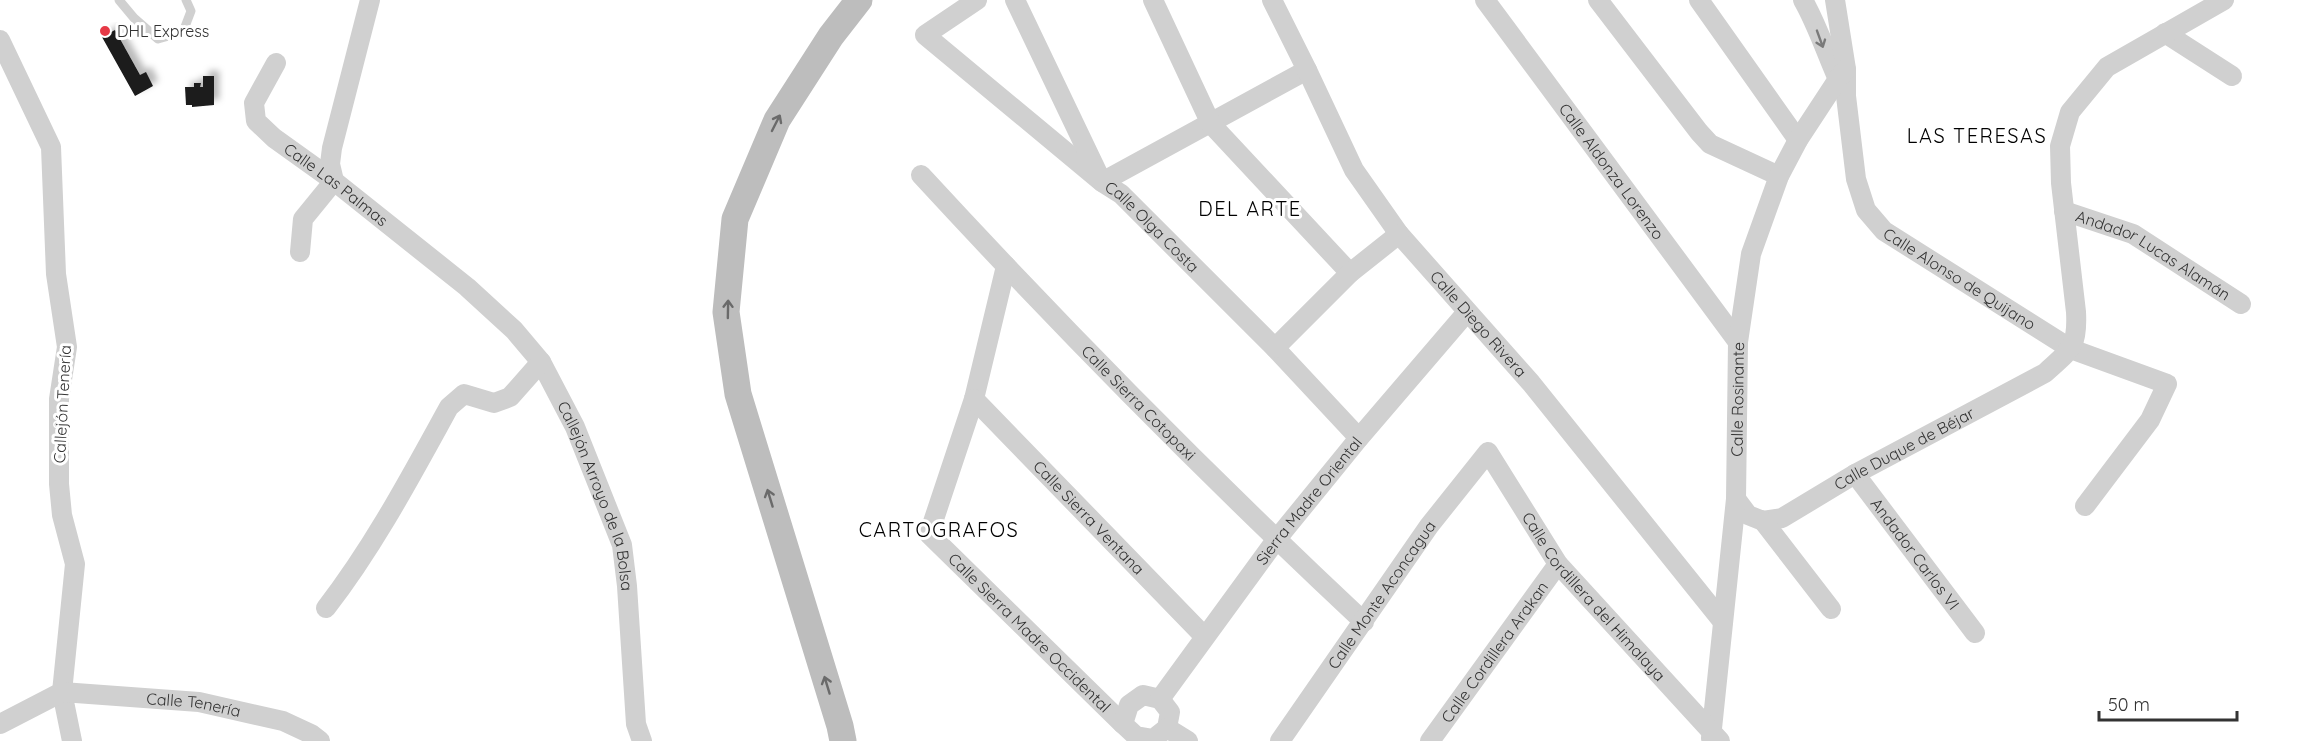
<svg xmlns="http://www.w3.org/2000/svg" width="2309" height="741" viewBox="0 0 2309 741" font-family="Quicksand,sans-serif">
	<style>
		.building { fill: #1a1a1a; filter: url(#shadow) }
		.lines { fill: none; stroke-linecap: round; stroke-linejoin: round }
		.lane { stroke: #d0d0d0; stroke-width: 9 }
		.street { stroke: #d0d0d0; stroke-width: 20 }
		.secondary { stroke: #bdbdbd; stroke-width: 27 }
		.oneway { stroke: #7a7a7a }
		.oneway2 { stroke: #6a6a6a }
		.poi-dot { fill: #e63946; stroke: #fff; stroke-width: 2 }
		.labels { text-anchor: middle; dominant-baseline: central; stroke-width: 6; stroke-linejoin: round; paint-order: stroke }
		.poi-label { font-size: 16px; fill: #333; stroke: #fff; text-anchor: start }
		.street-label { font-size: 16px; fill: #333; stroke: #fff }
		.quarter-label { font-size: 20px; letter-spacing: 1.5px; fill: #000; stroke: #fff }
	</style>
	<defs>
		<filter id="shadow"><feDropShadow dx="5.5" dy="-5.5" stdDeviation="3" flood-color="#0004"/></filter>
	</defs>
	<rect width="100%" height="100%" fill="#fff"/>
	<g class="building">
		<path d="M115,30L140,75L146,72L153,86L135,96L102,37Z"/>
		<path d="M203,76H214V105L192,107V105H186L185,87H194V83H201L200,87H203Z"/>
	</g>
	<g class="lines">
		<path class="lane" d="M119,0L134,18L158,39L183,32L191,11L186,0"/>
		<g class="street">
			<path id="s1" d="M977,0L925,35L1102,182L1121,194L1275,348L1359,438"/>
			<path d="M1015,0L1102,182L1307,70"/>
			<path d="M1153,0L1211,124L1350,273"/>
			<path id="s2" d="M1272,0L1307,70L1354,170L1399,234L1531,383L1723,622"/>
			<path id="s3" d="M1485,0L1738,342"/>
			<path d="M1598,0L1699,132L1710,144L1779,176"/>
			<path d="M1699,0L1798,140"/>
			<path d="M1803,0C1819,28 1828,59 1842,88"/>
			<path id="s4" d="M1835,0L1846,69V96L1856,179L1866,210L1884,231L2071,349L2167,384L2150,420L2085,506"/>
			<path d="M2165,33L2232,76"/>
			<path d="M0,40L51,147L56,274L67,347L59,399V484L62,515L75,564L62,692L72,741"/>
			<path id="s5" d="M276,63L254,103L256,121L274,138L334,181L467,287L514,330L541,362L575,427L622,545L627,586L636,724L642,741"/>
			<path id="s6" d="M921,175C1063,329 1211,479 1364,622"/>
			<path id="s7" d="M2064,211L2133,234L2241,304"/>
			<path d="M300,252L303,219L334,181L330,164L332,148L370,0"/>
			<path id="s8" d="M1006,266L974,399L929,534L1123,724"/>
			<path d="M1275,348L1350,273L1399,234"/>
			<path id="s9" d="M974,399L1204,636"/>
			<path id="s10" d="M1855,474L1975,633"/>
			<path id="s11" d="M1736,499L1748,515L1763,521L1782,518L1855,474L2045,373C2070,350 2078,348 2076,312L2061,183L2060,146L2070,112L2107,67L2224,0"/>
			<path d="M1763,521L1831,609"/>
			<path d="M326,608C374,546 411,476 449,407L464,394L494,403L510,397L541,362"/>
			<path d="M1143,695L1160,699L1170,712L1167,728L1153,739L1136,736L1123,724L1129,705Z"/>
			<path id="s12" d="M1160,699L1276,540L1359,438L1467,312"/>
			<path id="s13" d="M0,724L62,692L199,702L283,721L311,734L320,741"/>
			<path d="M1167,728L1188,741"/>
			<path id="s14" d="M1711,738L1736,499L1738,342L1751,254L1779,176L1798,140L1838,79L1846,69"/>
			<path id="s15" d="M1280,741L1429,526L1488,452L1558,564L1720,741"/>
			<path id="s16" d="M1430,741L1558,564"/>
		</g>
		<path class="secondary" d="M843,741L840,726L738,394L726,312L735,219L777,120L831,36L859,0"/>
	</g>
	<defs><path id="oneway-shaft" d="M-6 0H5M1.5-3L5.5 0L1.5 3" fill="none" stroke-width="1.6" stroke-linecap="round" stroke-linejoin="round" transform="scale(1.5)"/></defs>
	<use class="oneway" href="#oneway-shaft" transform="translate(1820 39) rotate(70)"/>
	<g class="oneway2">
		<use href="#oneway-shaft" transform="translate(776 123) rotate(-63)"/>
		<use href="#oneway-shaft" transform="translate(728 309) rotate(-89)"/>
		<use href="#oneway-shaft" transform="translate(770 498) rotate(-107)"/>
		<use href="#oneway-shaft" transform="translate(827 685) rotate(-107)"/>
	</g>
	<circle class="poi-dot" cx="105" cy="31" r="6"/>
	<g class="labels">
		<g class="poi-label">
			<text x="117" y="31">DHL Express</text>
		</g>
		<g class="street-label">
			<text stroke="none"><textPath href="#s3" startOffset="213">Calle Aldonza Lorenzo</textPath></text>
			<text stroke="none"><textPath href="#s5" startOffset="166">Calle Las Palmas</textPath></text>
			<text stroke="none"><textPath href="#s1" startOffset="360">Calle Olga Costa</textPath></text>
			<text stroke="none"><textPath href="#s7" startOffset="100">Andador Lucas Alamán</textPath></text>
			<text stroke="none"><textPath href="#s4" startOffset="330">Calle Alonso de Quijano</textPath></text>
			<text stroke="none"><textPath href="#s2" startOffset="387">Calle Diego Rivera</textPath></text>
			<text stroke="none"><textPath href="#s14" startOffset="340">Calle Rosinante</textPath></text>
			<text stroke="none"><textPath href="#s6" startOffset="315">Calle Sierra Cotopaxi</textPath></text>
			<text transform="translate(62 404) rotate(-87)">Callejón Tenería</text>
			<text stroke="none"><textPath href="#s11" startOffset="196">Calle Duque de Béjar</textPath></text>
			<text stroke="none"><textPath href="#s5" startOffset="584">Callejón Arroyo de la Bolsa</textPath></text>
			<text stroke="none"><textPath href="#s12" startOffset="248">Sierra Madre Oriental</textPath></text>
			<text stroke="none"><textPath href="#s9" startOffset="165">Calle Sierra Ventana</textPath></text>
			<text stroke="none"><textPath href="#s10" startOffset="100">Andador Carlos VI</textPath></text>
			<text stroke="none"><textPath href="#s15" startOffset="178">Calle Monte Aconcagua</textPath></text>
			<text stroke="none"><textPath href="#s15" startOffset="536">Calle Cordillera del Himalaya</textPath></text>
			<text stroke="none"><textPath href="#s8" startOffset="420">Calle Sierra Madre Occidental</textPath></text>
			<text stroke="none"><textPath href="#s16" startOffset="110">Calle Cordillera Arakan</textPath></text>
			<text stroke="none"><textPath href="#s13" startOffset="202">Calle Tenería</textPath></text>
		</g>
		<g class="quarter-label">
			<text x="1977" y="135">LAS TERESAS</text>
			<text x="1250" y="208">DEL ARTE</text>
			<text x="939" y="529">CARTOGRAFOS</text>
		</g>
	</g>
	<path d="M2099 711v9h138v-9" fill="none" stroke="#333333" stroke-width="3"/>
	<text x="2108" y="711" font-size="18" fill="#333333" stroke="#ffffff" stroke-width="4.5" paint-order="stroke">50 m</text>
</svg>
